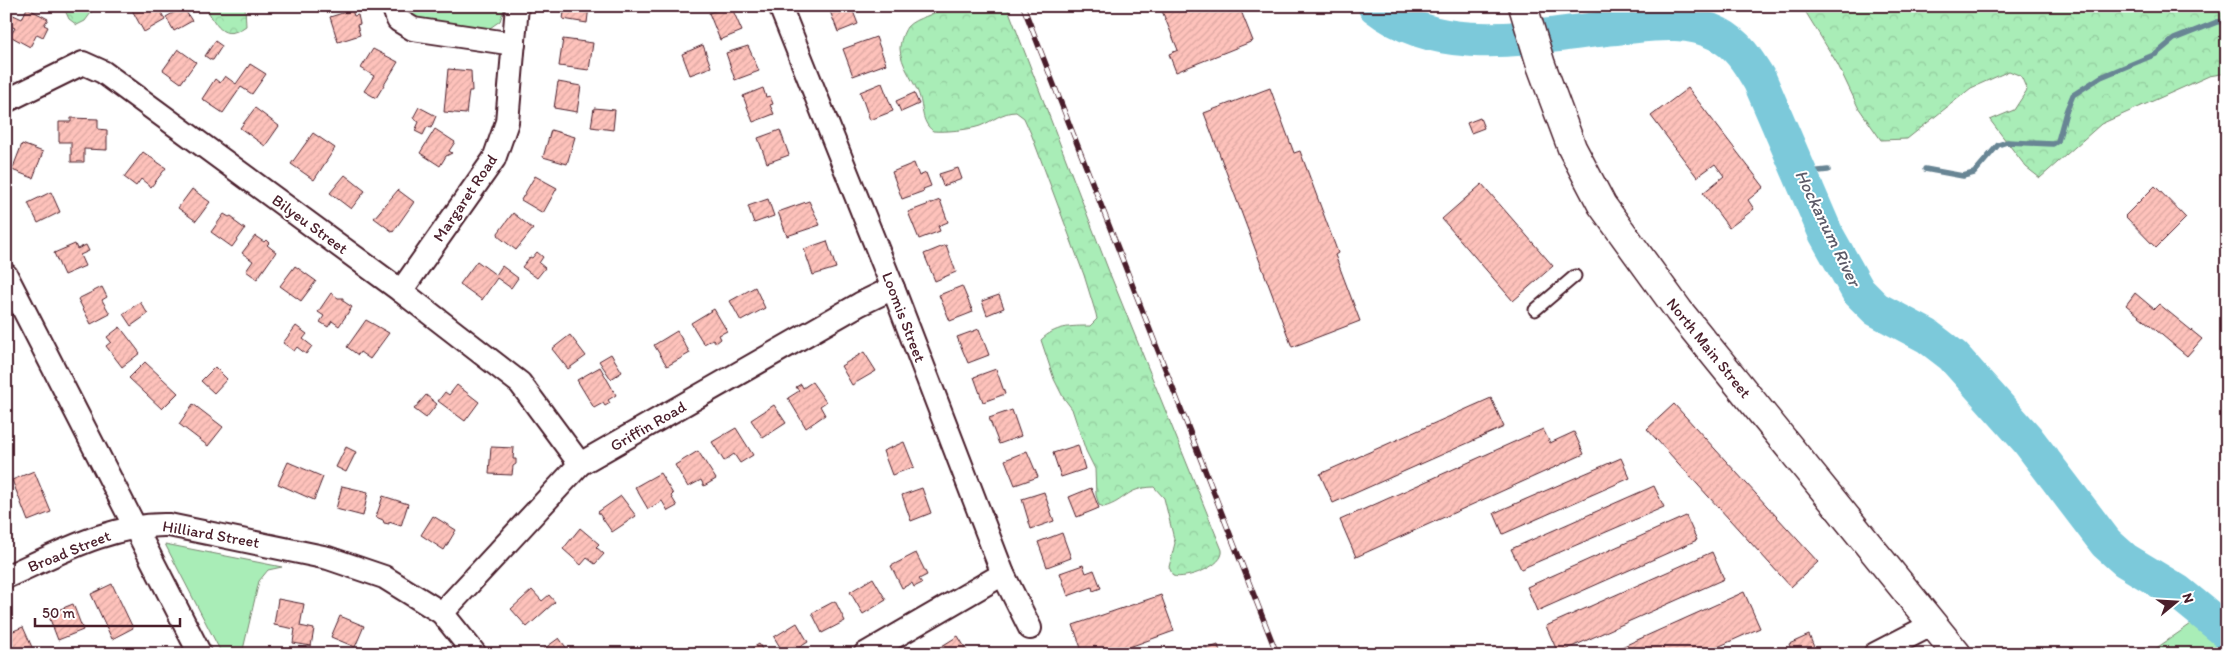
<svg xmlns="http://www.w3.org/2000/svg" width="2233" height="660" viewBox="0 0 2233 660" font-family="Itim,sans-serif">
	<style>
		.forest { fill: url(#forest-crowns); stroke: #7a8671 }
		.green { fill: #a9edb7; stroke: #7a8671 }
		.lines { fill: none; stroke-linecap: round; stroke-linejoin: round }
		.stream { stroke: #688594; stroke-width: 5.5 }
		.river { stroke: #7cc9da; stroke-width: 35 }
		.building { fill: url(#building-hatch); stroke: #4a1f2b }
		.lane-casing { stroke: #4a1f2b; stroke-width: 15 }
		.street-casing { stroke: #4a1f2b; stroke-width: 26 }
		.secondary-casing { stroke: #4a1f2b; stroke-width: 31 }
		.lane { stroke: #fff; stroke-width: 11 }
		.street { stroke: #fff; stroke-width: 22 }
		.secondary { stroke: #fff; stroke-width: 28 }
		.rail-casing { stroke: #4a1f2b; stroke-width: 5.5 }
		.rail { stroke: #fff; stroke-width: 4; stroke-dasharray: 11; stroke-linecap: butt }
		.labels { text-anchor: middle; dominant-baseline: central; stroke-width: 4; stroke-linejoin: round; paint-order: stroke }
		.street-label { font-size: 16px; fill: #4a1f2b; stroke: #fff }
		.water-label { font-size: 18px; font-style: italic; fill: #5c5a68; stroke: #fff }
	</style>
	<defs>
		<pattern id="forest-crowns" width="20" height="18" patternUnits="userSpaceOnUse" patternTransform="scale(1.25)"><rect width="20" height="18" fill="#a9edb7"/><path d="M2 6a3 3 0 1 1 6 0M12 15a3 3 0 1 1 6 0" fill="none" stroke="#93cb9e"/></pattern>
		<pattern id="building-hatch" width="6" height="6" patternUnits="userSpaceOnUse" patternTransform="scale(1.25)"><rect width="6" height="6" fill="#fec2bb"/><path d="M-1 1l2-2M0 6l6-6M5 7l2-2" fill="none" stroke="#dba6a1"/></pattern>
	</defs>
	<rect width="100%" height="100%" fill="#fff"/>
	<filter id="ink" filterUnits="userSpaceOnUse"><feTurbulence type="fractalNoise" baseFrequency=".02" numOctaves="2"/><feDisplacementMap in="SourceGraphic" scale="10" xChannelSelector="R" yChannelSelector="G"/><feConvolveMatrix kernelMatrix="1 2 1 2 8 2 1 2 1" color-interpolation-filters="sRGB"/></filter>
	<g filter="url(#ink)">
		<g class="forest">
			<path d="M63,6H96L85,21L77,25L69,19Z"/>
			<path d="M205,6H245L246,26C222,43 216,24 205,6Z"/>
			<path d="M944,6H1007L1110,274L1222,550C1225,566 1185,580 1173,576L1169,567L1175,543L1164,498L1154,487C1125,488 1126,501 1104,507L1099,505L1096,495L1095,469L1086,451L1072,409L1063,397L1054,379L1041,340C1055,326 1071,326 1090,326L1097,319L1096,314L1084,275L1032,136L1024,118L1016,112C1002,112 993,121 980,126C968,130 945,132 933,131C920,121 924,107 918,92C912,78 901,65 900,49C900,42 903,33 907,27C917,16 934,17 944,6Z"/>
			<path d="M1802,6H2227V73L2209,76L2101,124L2040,178L2026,167L1990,120L2014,110L2027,90L2021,76L2009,71L1971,88L1907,139L1881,140L1858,107L1838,65Z"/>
		</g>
		<g class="green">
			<path d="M403,6H505L500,21L487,30L420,22L410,17Z"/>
			<path d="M165,544L282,567L268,570L259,581L242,654H222Z"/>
			<path d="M2227,599V654H2148Z"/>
		</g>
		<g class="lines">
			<g class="stream">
				<path d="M1925,169L1963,176L1974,173L1998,145L2007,142L2053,144L2058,141L2066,112L2073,95L2101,77L2156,54L2174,39L2217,22L2227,21"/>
				<path d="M1800,173L1828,170"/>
			</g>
			<path class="river" d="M1375,6C1447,63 1549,32 1632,26C1661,23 1691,20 1718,34C1738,44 1749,63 1760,81L1826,234L1858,291L1876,309L1927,336L1953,356L2027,439L2106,543L2125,560L2178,592L2227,632"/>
		</g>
		<g class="building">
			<path d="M134,6H158L165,20L144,32L131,8Z"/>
			<path d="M565,6H589L587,23L563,19Z"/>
			<path d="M727,6H731L742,31L720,40L709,13Z"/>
			<path d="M828,6H851L858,24L838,32Z"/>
			<path d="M1160,6H1239L1253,41L1176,72L1169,54L1178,50Z"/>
			<path d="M183,7L192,21L174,31L166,17Z"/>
			<path d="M27,8L48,19L44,25L48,27L43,37L37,34L30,47L10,36L15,28L6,24L9,13L22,19Z"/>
			<path d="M352,10L354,16L358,15L360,24L357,25L360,35L338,42L330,17Z"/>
			<path d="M876,37L886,64L853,76L843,49Z"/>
			<path d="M563,39L593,43L589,70L559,66Z"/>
			<path d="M215,41L222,46L213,60H211L205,56Z"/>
			<path d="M703,45L711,67L690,75L682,54Z"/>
			<path d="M748,46L759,71L735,80L726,53Z"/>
			<path d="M178,49L196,62L181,83L163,70Z"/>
			<path d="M373,49L398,62L376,98L364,91L374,76L361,68Z"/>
			<path d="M250,64L266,74L252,94L241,87L223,113L202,99L215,79L220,83L225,76L236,84Z"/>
			<path d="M448,69L471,71L472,91H469L466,114L444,112Z"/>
			<path d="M558,82L581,86L577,112L554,108Z"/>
			<path d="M882,83L893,111L870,120L860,92Z"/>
			<path d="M763,88L766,97L770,96L773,104L770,105L774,114L753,122L743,96Z"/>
			<path d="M1270,88L1294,153L1300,151L1338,253L1335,255L1360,321L1292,347L1204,113Z"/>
			<path d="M1688,88L1764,187L1748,200L1754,209L1729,228L1703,193L1724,176L1715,164L1697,177L1651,116Z"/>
			<path d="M914,93L919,104L901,112L896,101Z"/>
			<path d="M419,107L436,116L431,128L427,127L423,135L415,131L419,122L413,118Z"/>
			<path d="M255,108L279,126L265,146L240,128Z"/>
			<path d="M594,108L615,110L613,130L591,127Z"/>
			<path d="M71,118L98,119V129L107,130V150L84,149V162H71V142H59V122H71Z"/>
			<path d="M1480,118L1484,128L1471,133L1467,123Z"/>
			<path d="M435,129L455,142L449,151L452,153L446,156L440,166L420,153Z"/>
			<path d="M551,130L575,137L567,164L543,157Z"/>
			<path d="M780,130L789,155L767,163L758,138Z"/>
			<path d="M313,133L335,148L314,180L291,164Z"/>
			<path d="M22,144L43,152L33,178L12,170Z"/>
			<path d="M143,152L166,168L151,187L141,179L136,186L124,177Z"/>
			<path d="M914,163L919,176L926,173L931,186L923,189L924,191L902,199L892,172Z"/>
			<path d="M958,168L962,179L943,186L939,174Z"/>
			<path d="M345,175L365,191L351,209L330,193Z"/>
			<path d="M535,176L557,188L543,213L521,200Z"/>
			<path d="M1482,184L1553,266L1513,301L1442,219Z"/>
			<path d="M2155,186L2186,218L2156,248L2125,216Z"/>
			<path d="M192,189L210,202L196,221L178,208Z"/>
			<path d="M398,190L414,202L393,232L374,218Z"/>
			<path d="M51,192L60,212L38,223L28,203Z"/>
			<path d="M768,199L774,216L754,223L748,206Z"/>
			<path d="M940,200L948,222L938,226L940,231L919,239L908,212Z"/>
			<path d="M809,201L820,225L787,236L778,212Z"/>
			<path d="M513,213L533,229L516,250L499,237L498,233Z"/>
			<path d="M224,214L229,217L231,216L235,219L234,221L245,229L232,247L211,232Z"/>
			<path d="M255,236L264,242L266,240L269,243L267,245L276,252L257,279L246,271L253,261L242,253Z"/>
			<path d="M827,241L836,268L813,275L804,249Z"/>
			<path d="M75,244L77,249L86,245L89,251L80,255L85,266L64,275L54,253Z"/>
			<path d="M946,245L956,272L935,281L924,254Z"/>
			<path d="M537,252L543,257L539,263L545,268L537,278L522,267L530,257L532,258Z"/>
			<path d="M477,261L496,275L502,266L518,278L511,288L497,278L482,300L460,284Z"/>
			<path d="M295,266L316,281L301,301L280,286Z"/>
			<path d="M962,286L973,312L950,321L939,295Z"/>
			<path d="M102,287L107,297L102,300L110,314L91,324L78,299Z"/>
			<path d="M755,287L765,308L741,321L730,301Z"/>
			<path d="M331,293L338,298H343V301L352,307L339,326L332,321L328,327L320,322L324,316L318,312Z"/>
			<path d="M2135,293L2154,309L2159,304L2202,339L2187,356L2126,305Z"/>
			<path d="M999,295L1004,308L987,315L982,301Z"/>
			<path d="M140,302L148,314L131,326L123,314Z"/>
			<path d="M714,309L727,331L719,335L721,339L716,343L713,339L704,344L691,323Z"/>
			<path d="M366,320L389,333L370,359L360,352L358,355L347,347Z"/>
			<path d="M296,326L307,334L303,339L312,346L306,354L297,347L294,351L283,343Z"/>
			<path d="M120,327L140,353L122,367L106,346L111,342L107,337Z"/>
			<path d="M979,329L989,355L968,363L957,337Z"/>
			<path d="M677,331L690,353L667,366L654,345Z"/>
			<path d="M570,335L586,356L568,369L552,349Z"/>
			<path d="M864,352L876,371L852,385L841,366Z"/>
			<path d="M611,354L622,372L611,379L599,361Z"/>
			<path d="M145,362L178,393L162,409L129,378Z"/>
			<path d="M215,367L227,379L214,393L201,381Z"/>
			<path d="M600,367L616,395L608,400L610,403L605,406L603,403L594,408L577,380Z"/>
			<path d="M996,369L1005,394L983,402L974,377Z"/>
			<path d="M812,382L826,402L820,406L825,415L806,428L788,398L799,391L796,387L801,384L803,388Z"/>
			<path d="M457,385L479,402L465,421L438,401L445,392L449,395Z"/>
			<path d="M426,395L437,404L426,418L414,409Z"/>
			<path d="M1491,398L1504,427L1333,503L1320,474Z"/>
			<path d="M193,404L223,427L208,446L179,424Z"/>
			<path d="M1674,404L1818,562L1791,587L1647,429Z"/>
			<path d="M774,405L786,423L763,438L751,420Z"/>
			<path d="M1012,410L1021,436L999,444L989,418Z"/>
			<path d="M736,428L753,455L740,463L734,454L724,461L712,442Z"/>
			<path d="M1543,429L1550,443L1574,432L1584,454L1356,557L1340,520Z"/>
			<path d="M904,442L914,467L892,475L883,451Z"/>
			<path d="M1078,445L1085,469L1061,477L1053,453Z"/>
			<path d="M346,447L356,452L346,472L336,467Z"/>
			<path d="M491,447L514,448L513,459H516V464L513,466L512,475L489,474Z"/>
			<path d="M698,451L716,479L704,486L701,480L688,487L675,465Z"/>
			<path d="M1027,451L1038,477L1015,485L1005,460Z"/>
			<path d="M1621,458L1630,478L1503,534L1494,513Z"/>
			<path d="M288,462L323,477L314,500L278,484Z"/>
			<path d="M34,471L51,512L28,521L12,480Z"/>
			<path d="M660,473L673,494L671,496L677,506L668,511L662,501L648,509L635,487Z"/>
			<path d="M342,486L368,492L363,516L336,509Z"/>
			<path d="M1654,486L1664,507L1521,569L1511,549Z"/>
			<path d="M922,488L931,513L911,521L902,495Z"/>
			<path d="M1091,488L1099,508L1077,517L1069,497Z"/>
			<path d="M1044,492L1054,521L1031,529L1022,499Z"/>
			<path d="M383,496L408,504L401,526L389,522V524L384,523L383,520L376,517Z"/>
			<path d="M621,496L636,516L612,532L598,512Z"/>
			<path d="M433,516L456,530L444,550L421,535Z"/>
			<path d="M1686,516L1697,540L1537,611L1527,587Z"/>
			<path d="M580,528L599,544L596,547L604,554L595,564L587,558L581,565L563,549Z"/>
			<path d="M1062,533L1071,558L1047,567L1038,542Z"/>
			<path d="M1712,552L1724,579L1558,653L1546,626Z"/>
			<path d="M916,553L927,575L919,579L922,583L914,587L912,583L902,588L891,566Z"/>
			<path d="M1083,565L1086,573L1094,570L1101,588L1093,591L1092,587L1068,596L1060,573Z"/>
			<path d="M873,578L886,600L863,614L850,592Z"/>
			<path d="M112,584L133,628L112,639L91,594Z"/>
			<path d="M532,590L542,601L549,595L555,602L527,627L511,609Z"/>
			<path d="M1744,592L1760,628L1702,654H1606Z"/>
			<path d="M1161,595L1174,631L1110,654H1083L1073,625Z"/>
			<path d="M278,599L304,604L300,626L314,629L311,646L293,643L295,629L274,625Z"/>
			<path d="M835,601L845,621L822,633L812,613Z"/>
			<path d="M73,604L83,630L58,640L48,614Z"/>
			<path d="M340,616L364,626L355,647L331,637Z"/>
			<path d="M797,623L808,642L789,654H784L774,637Z"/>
			<path d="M23,627L35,654H8L6,634Z"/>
			<path d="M1809,635L1816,652L1812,654H1793L1789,644Z"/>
			<path d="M958,636L969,654H929Z"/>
			<path d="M559,638L571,654H543L541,651Z"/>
			<path d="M759,644L765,654H743Z"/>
			<path d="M1218,645L1221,654H1192Z"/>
		</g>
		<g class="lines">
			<defs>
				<path id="lane" d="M1535,310L1575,276"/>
				<g id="street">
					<path d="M393,6L398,20L413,29L514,44"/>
					<path d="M780,6L893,288L1003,574L1030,628"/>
					<path d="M6,101L83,63L103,72L401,291L520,383L580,464"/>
					<path d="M6,275L200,654"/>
					<path d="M401,291L494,159L507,122L517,6"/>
					<path d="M6,577C57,554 112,523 169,525L328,558L384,577L442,613L475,654"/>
					<path d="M442,613L580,464L860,304L893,288"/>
					<path d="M865,654L1003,574"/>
					<path d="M1875,654L1933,624"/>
				</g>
				<path id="secondary" d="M1523,6L1541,65L1572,148L1602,205L1679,311L1957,654"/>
			</defs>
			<use href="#lane" class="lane-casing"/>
			<use href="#street" class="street-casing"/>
			<use href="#secondary" class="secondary-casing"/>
			<use href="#lane" class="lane"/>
			<use href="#street" class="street"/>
			<use href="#secondary" class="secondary"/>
			<defs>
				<path id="rail" d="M1023,6L1277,654"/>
			</defs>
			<use href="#rail" class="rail-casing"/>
			<use href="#rail" class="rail"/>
		</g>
	</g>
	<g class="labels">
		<g class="street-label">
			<text transform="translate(465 198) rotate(-56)">Margaret Road</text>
			<text transform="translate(310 224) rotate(36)">Bilyeu Street</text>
			<text transform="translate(904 317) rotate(69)">Loomis Street</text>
			<text transform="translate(1709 348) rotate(51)">North Main Street</text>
			<text transform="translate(648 426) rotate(-30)">Griffin Road</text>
			<text transform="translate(211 534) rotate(10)">Hilliard Street</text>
			<text transform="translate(69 551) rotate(-22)">Broad Street</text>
		</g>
		<g class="water-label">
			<text transform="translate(1828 228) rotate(64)">Hockanum River</text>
		</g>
	</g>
	<rect width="2233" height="660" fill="none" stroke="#fff" stroke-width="25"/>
	<rect x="12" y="12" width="2208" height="635" fill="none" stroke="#4a1f2b" stroke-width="2" filter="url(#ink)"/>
	<g transform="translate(2176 602) rotate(72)" stroke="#ffffff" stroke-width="4" paint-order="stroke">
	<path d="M0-4L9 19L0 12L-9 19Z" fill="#4a1f2b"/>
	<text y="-8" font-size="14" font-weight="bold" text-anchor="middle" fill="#4a1f2b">N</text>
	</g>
	<path d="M35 618v8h145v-8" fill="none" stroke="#4a1f2b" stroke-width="2.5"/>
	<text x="42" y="618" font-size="15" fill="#4a1f2b" stroke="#ffffff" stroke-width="4" paint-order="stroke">50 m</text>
</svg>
